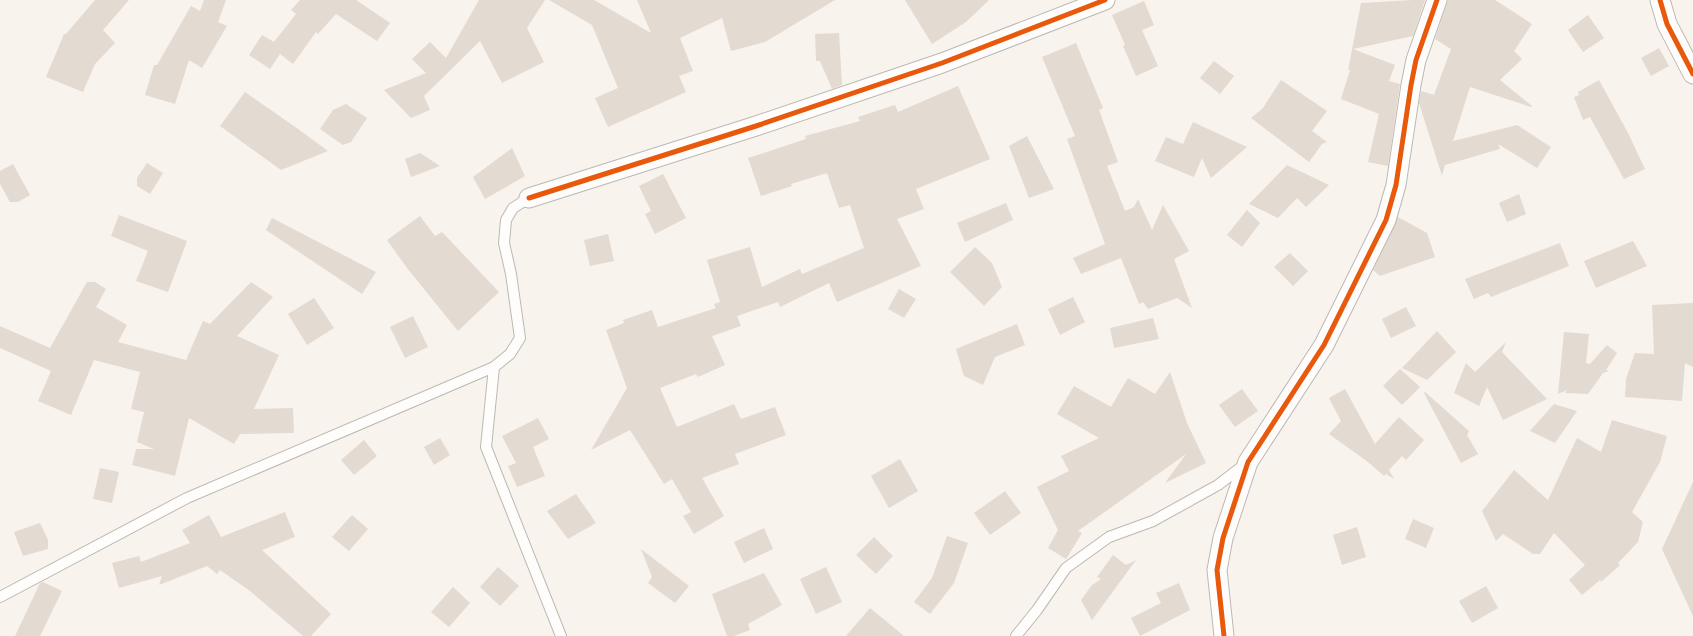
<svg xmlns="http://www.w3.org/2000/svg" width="1693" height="636" viewBox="0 0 1693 636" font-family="Overpass,sans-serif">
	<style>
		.building { fill: #e3dad2 }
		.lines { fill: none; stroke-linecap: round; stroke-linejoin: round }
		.service-casing { stroke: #bcb8b3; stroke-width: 12 }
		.minor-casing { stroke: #bcb8b3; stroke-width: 21 }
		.service { stroke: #fefdfc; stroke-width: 10 }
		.minor { stroke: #fefdfc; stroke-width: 19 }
		.cycleway-casing { stroke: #fff; stroke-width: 8 }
		.cycleway { stroke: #e8590c; stroke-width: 5 }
	</style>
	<rect width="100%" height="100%" fill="#f9f3ed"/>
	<g class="building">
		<path d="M95,0H129L103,30L115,43L95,64L83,92L46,77L64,34H66Z"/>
		<path d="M204,0H226L218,22L227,26L202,68L189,60L175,104L145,95L154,65H157L191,6L200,11Z"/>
		<path d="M300,0H356L390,23L377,41L336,14L318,34L316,32L293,64L280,54L270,69L249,55L262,35L274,42L296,14L291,10Z"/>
		<path d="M479,0H545L527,28L544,62L502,83L480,41L424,96L430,110L411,118L384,90L426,73L412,59L430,42L446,58Z"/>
		<path d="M549,0H594L651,33L637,0H835L765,42L731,51L722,18L680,38L693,71L679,76L686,92L608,127L595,98L618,88L592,25Z"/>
		<path d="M905,0H989L966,22L932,44Z"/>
		<path d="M1413,0H1425L1413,36L1353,49L1395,65L1389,81L1400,84L1388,166L1368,162L1379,114L1341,99L1350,70H1348L1361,3Z"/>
		<path d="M1448,0H1495L1532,24L1514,51L1522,59L1500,80L1532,106L1531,107L1470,87L1453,141L1517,125L1551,147L1537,168L1498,144L1500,149L1445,165L1442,176L1419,103L1421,91L1434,95L1451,49L1435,39Z"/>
		<path d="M1144,1L1154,25L1142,30L1158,66L1136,76L1123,46L1125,45L1112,15Z"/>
		<path d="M1588,15L1604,38L1583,52L1568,30Z"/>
		<path d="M839,33L842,85L832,89L820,61H816L815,34Z"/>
		<path d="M1076,43L1103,108L1099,110L1118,162L1107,166L1125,211L1134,207L1138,199L1152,230L1163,205L1189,251L1174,259L1192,308L1176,297L1177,298L1148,309L1143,302L1139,304L1121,258L1081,274L1073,258L1105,244L1067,139L1075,136L1042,57Z"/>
		<path d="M1659,48L1669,66L1651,76L1641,58Z"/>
		<path d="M1214,61L1234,76L1220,94L1200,78Z"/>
		<path d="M1281,80L1327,111L1312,131L1327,142L1322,144L1309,162L1251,118L1263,108Z"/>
		<path d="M1599,80L1628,133L1645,169L1624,179L1590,117L1583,120L1574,97L1579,95L1578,92Z"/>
		<path d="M958,86L990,159L916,189L924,209L897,219L921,266L837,302L829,283L780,307L778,302L737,316L741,326L712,336L725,365L698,377L696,374L660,388L677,427L734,404L741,419L775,407L786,435L735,454L739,464L702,478L724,516L694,534L683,516L691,512L672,479L664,484L630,430L591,450L627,388L606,330L624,323L623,320L652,310L658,327L716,308L714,304L720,302L707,260L750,247L762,287L800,269L802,274L864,248L850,205L839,208L827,173L791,184L792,186L761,196L748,158L806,139L805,136L860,121L858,117L895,105L898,112Z"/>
		<path d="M245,92L298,129L328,151L281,170L220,126Z"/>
		<path d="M346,104L367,118L351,142L343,145L320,129L333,110Z"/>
		<path d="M1193,122L1247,147L1211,178L1202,158L1194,177L1155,161L1166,137L1183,144Z"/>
		<path d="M1027,136L1054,189L1029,198L1009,146Z"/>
		<path d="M512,148L525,176L485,199L473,177Z"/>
		<path d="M420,153L440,166L411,177L405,159Z"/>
		<path d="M147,163L163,173L150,194L137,186V178Z"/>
		<path d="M13,164L30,195L18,202H10L0,184V171Z"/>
		<path d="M1287,165L1329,185L1306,207L1297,198L1278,218L1249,204Z"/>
		<path d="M663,174L686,218L655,234L645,214L651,211L639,186Z"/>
		<path d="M1519,194L1526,214L1507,222L1499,203Z"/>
		<path d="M1006,203L1013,220L965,242L957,223Z"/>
		<path d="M1247,210L1260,223L1242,247L1227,235Z"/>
		<path d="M119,215L187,241L168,292L136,281L148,251L111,236Z"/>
		<path d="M420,216L435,236L442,232L499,292L458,331L407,268L387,240Z"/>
		<path d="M1398,217L1427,233L1435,257L1380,276L1373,270Z"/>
		<path d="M272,218L376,272L362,294L266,230Z"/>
		<path d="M608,234L614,261L590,266L584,240Z"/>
		<path d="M1633,241L1647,266L1596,288L1584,261Z"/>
		<path d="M1560,243L1569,266L1491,297L1488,293L1474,299L1465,279Z"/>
		<path d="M975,247L992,263L1002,287L984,306L950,272Z"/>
		<path d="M1290,253L1308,271L1293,286L1274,267Z"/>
		<path d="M87,282H95L106,289L96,307L127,325L118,342L186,360L203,321L210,324L251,282L273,297L237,336L279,355L254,409L293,408L294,433L240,434L234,444L189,418L175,476L132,465L136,449H154L137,442L144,412L131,409L140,372L94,360L71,415L38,401L51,371L0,348V326L50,348Z"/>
		<path d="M899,289L916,299L904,318L888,309Z"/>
		<path d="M1073,297L1085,322L1060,335L1048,309Z"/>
		<path d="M314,298L334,328L307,345L288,314Z"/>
		<path d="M1693,303V367L1685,363L1682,401L1625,397L1626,379L1635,353L1654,354L1652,305Z"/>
		<path d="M1406,307L1416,326L1391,338L1382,319Z"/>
		<path d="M413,316L428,347L405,358L390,327Z"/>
		<path d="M1153,318L1159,339L1114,348L1110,328Z"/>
		<path d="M1017,324L1025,345L995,357L983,385L964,376L956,349Z"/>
		<path d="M1437,331L1456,352L1427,380L1402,368Z"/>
		<path d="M1564,332L1589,334L1586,363L1590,364L1607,345L1617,353L1606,370L1609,371L1603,373L1588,394L1565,393L1567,390L1558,394Z"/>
		<path d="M1506,342L1502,352L1547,399L1503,420L1487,387L1479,406L1454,393L1466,363L1475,372Z"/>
		<path d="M1400,369L1420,387L1402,405L1383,386Z"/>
		<path d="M1170,372L1187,423L1206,463L1165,483L1186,454L1078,531L1082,533L1066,559L1048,548L1058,530L1037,487L1069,471L1061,456L1099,438L1057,414L1074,386L1111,407L1128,378L1155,394Z"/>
		<path d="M1242,389L1258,411L1235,427L1219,405Z"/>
		<path d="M1345,389L1375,444L1399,417L1424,440L1406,460L1402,456L1389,470L1394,479L1386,474L1384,476L1368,462L1329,434L1341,421L1329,398Z"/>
		<path d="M1425,392L1469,431L1467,435L1478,454L1461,463L1424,393Z"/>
		<path d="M1554,404L1577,411L1555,443L1530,431Z"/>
		<path d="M538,418L549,439L533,447L545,476L517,487L508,466L516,463L502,436Z"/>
		<path d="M1612,420L1667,436L1660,462L1632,512L1643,522L1638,542L1618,563L1620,565L1601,582L1600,580L1582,595L1569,580L1585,565L1554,533L1540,554H1533L1503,534L1496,541L1482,511L1514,470L1548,500L1577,438L1601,452Z"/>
		<path d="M440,438L450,455L434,465L424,447Z"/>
		<path d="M364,440L377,456L354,475L341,460Z"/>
		<path d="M900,459L918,491L889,508L871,476Z"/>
		<path d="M100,468L119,472L112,503L93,499Z"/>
		<path d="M1693,482V616L1662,549Z"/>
		<path d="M1005,491L1021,513L990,535L974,513Z"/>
		<path d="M576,494L596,523L568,539L547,511Z"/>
		<path d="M285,512L295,537L262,550L331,614L311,636H303L250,591L220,570L217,574L207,566L159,585L162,576L119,588L112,563L139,556L141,562L190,543L182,530L209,515L221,537Z"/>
		<path d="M352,515L368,529L349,551L332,537Z"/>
		<path d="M1413,519L1434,528L1426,548L1405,539Z"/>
		<path d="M40,523L48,540V549L23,556L14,532Z"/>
		<path d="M1357,527L1366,557L1342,565L1333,535Z"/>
		<path d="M764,528L773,549L744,563L734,542Z"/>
		<path d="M947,536L968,543L954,583L930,614L914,602L932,578Z"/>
		<path d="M874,537L893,556L876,574L856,555Z"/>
		<path d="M641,549L689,586L675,603L648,583L652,577Z"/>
		<path d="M1113,555L1126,565L1136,560L1092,620L1081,600L1092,585L1101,579L1097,577Z"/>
		<path d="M498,567L519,586L500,606L480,587Z"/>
		<path d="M826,567L842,602L816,614L800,579Z"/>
		<path d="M764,573L782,605L748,624L750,630L734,636H727L712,594Z"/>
		<path d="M43,582L62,591L40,636H15L40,583Z"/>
		<path d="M1179,583L1190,610L1140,636L1131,618L1161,603L1156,593Z"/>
		<path d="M1486,586L1498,608L1472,623L1459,601Z"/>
		<path d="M453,587L470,603L449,627L431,612Z"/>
		<path d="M870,608L904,636H846Z"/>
	</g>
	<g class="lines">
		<defs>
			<g id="service">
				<path d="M494,367L486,447L561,636"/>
				<path d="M0,597L187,498L494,367L510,354L520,338L511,274L504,243L506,220L513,208L529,198"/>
				<path d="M1016,636L1037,610L1066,568L1109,537L1153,521L1218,485L1244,465"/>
			</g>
			<g id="minor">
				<path d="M1660,0L1667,24L1693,74"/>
				<path d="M529,198L756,126L942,63L1105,0"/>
				<path d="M1224,636L1217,570L1223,538L1248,462L1324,345L1386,220L1396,185L1411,85L1416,60L1437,0"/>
			</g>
		</defs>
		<use href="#service" class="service-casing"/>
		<use href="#minor" class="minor-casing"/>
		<use href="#service" class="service"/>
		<use href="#minor" class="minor"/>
		<defs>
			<g id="cycleway">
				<path d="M1660,0L1667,24L1693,74"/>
				<path d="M529,198L756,126L942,63L1105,0"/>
				<path d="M1224,636L1217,570L1223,538L1248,462L1324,345L1386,220L1396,185L1411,85L1416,60L1437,0"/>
			</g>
		</defs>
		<use href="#cycleway" class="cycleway-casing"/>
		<use href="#cycleway" class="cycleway"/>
	</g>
</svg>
